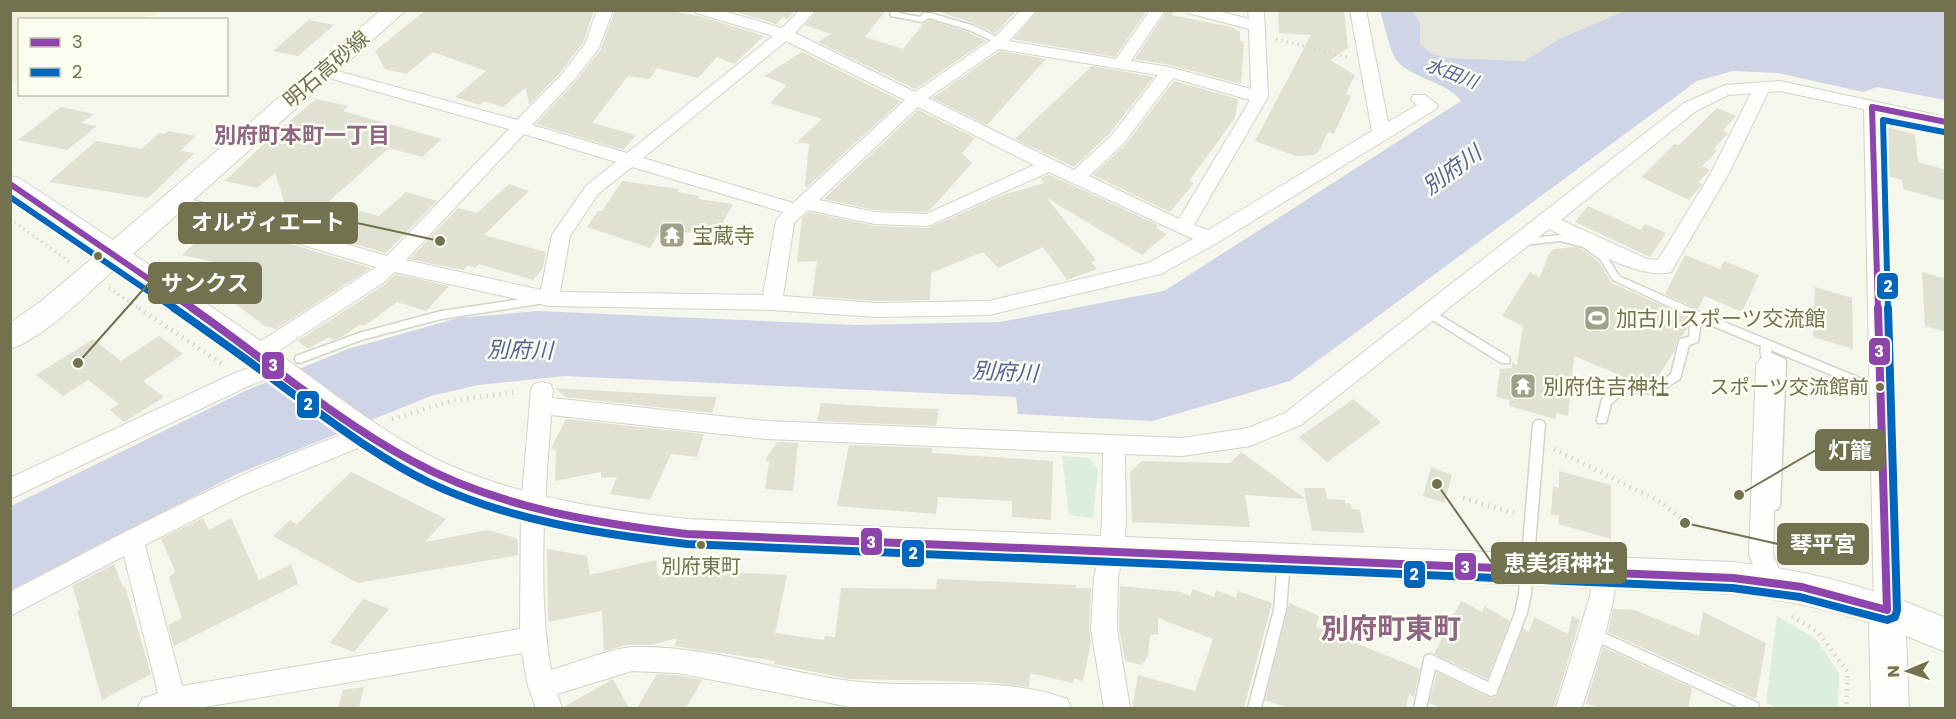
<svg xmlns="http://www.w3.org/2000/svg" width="1956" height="719" viewBox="0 0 1956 719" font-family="Poppins,'Noto Sans JP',sans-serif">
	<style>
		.commercial { fill: #f1f1dd }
		.industrial { fill: #e6e7db }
		.green { fill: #dceedc }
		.water { fill: #cfd5e6 }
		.building { fill: #e0e0d3 }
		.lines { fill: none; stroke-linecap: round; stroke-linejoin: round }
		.lane-casing { stroke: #d2d4c9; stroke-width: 3 }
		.street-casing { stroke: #d2d4c9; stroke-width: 2 }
		.secondary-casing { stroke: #d3d4c8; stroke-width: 2 }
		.path-far1 { stroke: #d7d7cc; stroke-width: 3; stroke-dasharray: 1.5 4; stroke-linecap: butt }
		.path { stroke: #d7d7cc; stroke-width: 4.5; stroke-dasharray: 1.5 5; stroke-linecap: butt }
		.lane { fill: #fefefc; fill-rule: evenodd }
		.street { fill: #fefefc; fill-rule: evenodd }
		.secondary { fill: #fefefc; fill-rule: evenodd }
		.bus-1-far1-casing { stroke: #fafdef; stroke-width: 10 }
		.bus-1-casing { stroke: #fafdef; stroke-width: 13 }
		.bus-2-far1-casing { stroke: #fafdef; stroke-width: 10 }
		.bus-2-casing { stroke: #fafdef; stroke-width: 13 }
		.bus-1-far1 { stroke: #8e44ad; stroke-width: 6 }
		.bus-1 { stroke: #8e44ad; stroke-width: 8 }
		.bus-2-far1 { stroke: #0065bd; stroke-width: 6 }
		.bus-2 { stroke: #0065bd; stroke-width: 8 }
		.bus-dot { fill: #73724f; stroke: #fafdef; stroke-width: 2 }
		.labels { text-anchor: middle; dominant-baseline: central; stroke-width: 5; stroke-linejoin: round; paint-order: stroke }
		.far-water-label { font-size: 18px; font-style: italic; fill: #546398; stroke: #fafdef }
		.bus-label { font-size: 20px; fill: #73724f; stroke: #fafdef; text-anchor: end }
		.street-label { font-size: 21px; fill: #73724f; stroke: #fafdef }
		.poi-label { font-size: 21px; fill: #73724f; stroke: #fafdef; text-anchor: start }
		.neighbourhood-label { font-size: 22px; font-weight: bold; fill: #8e6683; stroke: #fafdef }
		.water-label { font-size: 22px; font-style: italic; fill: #546398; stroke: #fafdef }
		.near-quarter-label { font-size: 28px; font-weight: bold; fill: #8e6683; stroke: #fafdef }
		.leader { fill: none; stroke: #73724f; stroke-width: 2 }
		.callout-dot { fill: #73724f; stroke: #fafdef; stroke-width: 2 }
		.callout { fill: #73724f; stroke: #73724f; stroke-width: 2 }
		.callout-label { font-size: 22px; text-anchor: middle; font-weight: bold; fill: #fff }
		.line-badge { stroke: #fafdef; stroke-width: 2 }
		.badge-label { font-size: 16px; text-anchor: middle; font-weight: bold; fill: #fff }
	</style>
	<rect width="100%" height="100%" fill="#f5f7ed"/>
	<path class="commercial" d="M11,10H161V11L143,19L20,20L19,80L11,85Z"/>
	<path class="industrial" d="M1412,11H1624L1559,39L1525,61L1447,58L1431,53L1420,44V21Z"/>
	<g class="green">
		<path d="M1062,456L1089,458L1098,469L1093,518L1069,515Z"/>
		<path d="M1777,616L1816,639L1839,673L1838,708H1777L1766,703Z"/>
	</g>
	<path class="water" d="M1380,11H1412L1420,21V44L1431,53L1447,58L1525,61L1559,39L1624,11H1945V100L1877,87L1863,92L1778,73L1733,71L1697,81L1290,381L1152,421L1018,414L1016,397L565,376L478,385L431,396L235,475L11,590V506L247,390L348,349L458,318L538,311L855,325L1000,322L1164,291L1461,101C1449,83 1413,79 1397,61C1390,52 1384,22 1380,11Z"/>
	<g class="building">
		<path d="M426,10H594L583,43L560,73L529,105L526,87L503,107L484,101L480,105L455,97L486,71L433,52L406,74L385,69L375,51Z"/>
		<path d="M615,10H664L699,16L764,36L734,64L717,57L698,78L657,68L650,79L628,76L592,123L636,135L623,150L536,124L576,81L601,49Z"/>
		<path d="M742,10H796L788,19L783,17L776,24L739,13Z"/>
		<path d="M818,10H886L865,37L903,49L923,24L929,20L968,32L986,41L915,89L818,42L831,34L805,25Z"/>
		<path d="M934,10H1017L995,34L976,24Z"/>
		<path d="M1039,10H1147L1115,57L1013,39Z"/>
		<path d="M1167,10H1175L1171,15L1231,27L1240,32V41L1244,42L1241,84L1170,65L1135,59Z"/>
		<path d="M1278,10H1344L1348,48L1330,60L1355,75L1346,94L1351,96L1334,134L1328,132L1319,151L1314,155L1296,156L1255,141L1311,35L1279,33Z"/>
		<path d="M309,20L334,25L298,56L273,51Z"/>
		<path d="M1000,51L1046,59L987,125L932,98Z"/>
		<path d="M802,52L901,101L807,187L805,186L809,144L797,142L822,119L770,103L787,85L764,76Z"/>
		<path d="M1092,66L1154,77L1109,134L1074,167L1015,139Z"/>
		<path d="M1174,81L1238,99L1235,118L1189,181L1194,183L1170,212L1093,175L1125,145Z"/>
		<path d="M316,99L348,106L343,111L442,139L422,157L389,148L327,203L379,216L406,192L437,201L386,253L292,226L275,173L257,188L225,181L272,136Z"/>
		<path d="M61,107L94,114L81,123L97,126L67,150L18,140Z"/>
		<path d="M1717,108L1736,116L1723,130L1728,133L1714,149L1717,151L1702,166L1710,170L1698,182L1702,184L1689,200L1641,177L1674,144L1679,145Z"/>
		<path d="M918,110L975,138L962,153L972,163L931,209L926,212L875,210L824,199Z"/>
		<path d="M1885,127L1915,134L1918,162L1946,170V201L1903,189L1902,180L1887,176Z"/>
		<path d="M168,131L196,136L180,151L195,153L148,198L49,182L96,141L142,149L159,133L164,134Z"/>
		<path d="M1050,175L1158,225L1156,228L1167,234L1142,255L1047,198L1096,260L1091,262L1097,269L1067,280L1043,247L998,268L983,252L931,273L930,300L877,301L812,296L817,261L797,262L802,218L809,212L875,226L928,228L1003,195L1044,183L1040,178Z"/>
		<path d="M622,181L679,189L677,192L699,196L698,199L733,204L715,237L662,228L650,248L587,227L598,211H602Z"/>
		<path d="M509,184L529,191L484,235L546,252L543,268L533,280L479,264L475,268L468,265L463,270L410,259L458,208L477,213Z"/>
		<path d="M1588,206L1641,230L1645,224L1666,233L1650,257L1575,222Z"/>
		<path d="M217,222L371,268L276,329L265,326L202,279L218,263L182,255Z"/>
		<path d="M1575,247L1582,249L1598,261L1612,283L1689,318L1688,327L1682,336L1678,338L1675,350L1653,384L1638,383L1574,356L1568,416L1557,413L1555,419L1509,406L1510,400L1496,397L1500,369L1512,368V362L1517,365L1523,326L1502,316L1530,272L1540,277L1549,254L1554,249Z"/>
		<path d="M1685,255L1720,269L1724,261L1759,275L1742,312L1705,296L1698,309L1665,294Z"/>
		<path d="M1922,272L1946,279V332L1925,326Z"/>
		<path d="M396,274L449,286L426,311L397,302L364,326L361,324L343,336L333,340L329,337L308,349L298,341L384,285Z"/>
		<path d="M1815,287L1852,298L1853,349L1813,337Z"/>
		<path d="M159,336L183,354L143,381L164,397L124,422L110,410L119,404L88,380L63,396L36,375L93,339L121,361Z"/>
		<path d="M555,388L690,396L717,397L712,413L565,397Z"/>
		<path d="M1353,399L1381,422L1327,462L1299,437Z"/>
		<path d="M821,403L881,407L939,409L936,426L817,421Z"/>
		<path d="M566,419L704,434L697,457L671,454L650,500L610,494L617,477L601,478V472L555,481L556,451L551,448Z"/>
		<path d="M777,442L798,443L793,491L765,489L769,462L765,460Z"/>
		<path d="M849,445L932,448V453L1053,461L1051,520L1012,517V501L938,497L936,514L837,506Z"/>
		<path d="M1241,452L1306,499L1304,488H1325L1327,499L1345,500V503L1351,504L1352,509L1360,510L1364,533L1312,531L1306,499L1245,495L1250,527L1132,522L1130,472L1142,461L1230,463Z"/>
		<path d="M1431,467L1452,475L1444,503L1423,496Z"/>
		<path d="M1559,471L1611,485V539L1558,524L1559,516L1551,514L1553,486L1559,488Z"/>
		<path d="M351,472L446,519L425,542L488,530L516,538L518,541V555L358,583L273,536L290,520L297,524Z"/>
		<path d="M203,518L209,530L231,518L259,580L291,564L298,584L174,646L168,625L182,618L169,578L175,571L161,539Z"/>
		<path d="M547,549L587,556L590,575L656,560L658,575L680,570L787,575L775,633L824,640L825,636L835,637L841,588L936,589L937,579L1076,585V588H1091L1089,629L1091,642L1083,681L1074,678L1073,683L1030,673L1029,687L989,682L850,679L774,664L775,661L674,646L678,638L650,645H626L604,651L602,611L548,622Z"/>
		<path d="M114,564L123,587L125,586L151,674L102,700L77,610L80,609L72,586Z"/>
		<path d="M1120,586L1181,592L1190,596L1193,589L1214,597L1216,590L1236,598L1238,591L1272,603L1244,708H1132L1138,675L1195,691L1213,639L1158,618V634L1150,635L1148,655L1142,665L1125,661L1119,629Z"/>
		<path d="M363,599L389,609L354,652L330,643Z"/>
		<path d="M1461,601L1482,612L1484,606L1510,621L1487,679L1434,654Z"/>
		<path d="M1289,603L1319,616L1316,627L1420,669L1414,697L1409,694L1406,708H1289L1265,700Z"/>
		<path d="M1613,609L1634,610L1699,636L1703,612L1766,643L1756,699L1608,632Z"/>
		<path d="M1572,616L1580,620L1554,708H1441L1429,703L1437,672L1490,698L1497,696L1523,628L1529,632L1534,617L1568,634Z"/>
		<path d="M1603,647L1692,688L1688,708H1598L1586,703Z"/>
		<path d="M657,674L678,675L702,680L686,708H637Z"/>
		<path d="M613,679L629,708H564V707Z"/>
		<path d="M364,687L359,708H338L343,690Z"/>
	</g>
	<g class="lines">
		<defs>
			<g id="lane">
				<path d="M892,10H900L899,13L920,17L924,13H930L975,26L1004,41L1003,43H997L969,30L929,18L922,22L891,16L890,14Z"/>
				<path d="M1560,235L1589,243L1606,255L1619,276L1700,312L1867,381L1868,384L1867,387L1863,388L1771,350V353L1785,359L1786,362L1780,505L1778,509L1774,510L1770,509L1768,505L1776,364C1764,359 1759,361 1761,346L1701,321L1698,342L1689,345L1680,379L1656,394L1626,392L1621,395L1611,404L1606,423H1598L1597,420L1602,399L1613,389L1625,384L1654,386L1671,374L1679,342L1680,339L1689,337L1691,317L1613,280L1600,259L1583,247L1560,241L1524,245L1519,242L1524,239Z"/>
				<path d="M541,296L546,300L545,303L441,319L361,340L300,363L296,362L295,359L296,356L359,333L441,311Z"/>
				<path d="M1430,309L1509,357L1510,360L1509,363H1501L1426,316L1425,313Z"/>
				<path d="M1539,420L1543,421L1545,424L1531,594L1527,613L1496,694L1491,696L1486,694L1435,669L1426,708H1414L1424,660L1425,656L1430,654L1488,682L1515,613L1519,594L1533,424L1535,421Z"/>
				<path d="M1284,555L1288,556L1290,560L1286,610L1261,708H1248L1274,610L1278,560L1280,556Z"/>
				<path d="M1591,627L1758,703L1759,708H1740L1587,637L1585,633L1587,629Z"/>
			</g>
			<g id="street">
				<path d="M597,10H613L599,48L574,80L532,125L627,153L773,36L696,13L694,10H720L782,28L800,10H816L795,33L915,92L994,38L1021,10H1037L1009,41L1116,59L1150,10H1165L1131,61L1169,67L1251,89L1249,29L1188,13L1186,10H1214L1249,19L1248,10H1264L1268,97L1194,225L1208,230L1372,131L1350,10H1366L1388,122L1417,105L1411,99L1413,95H1425L1438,105L1436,109L1217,243L1161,274L989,315L877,317L772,310L549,306L395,272L383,283L264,360L257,362L250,360L247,354L250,348L376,267L169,205L167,201L169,197L176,195L387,256L509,129L318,75L316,72L318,69H330L517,120L562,74L585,44ZM786,41L905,100L793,203L643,158ZM999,49L1158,75L1111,136L1074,170L928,98ZM1173,78L1250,100L1179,219L1089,176L1123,144ZM918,107L1034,165L926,214L875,212L819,200ZM524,134L616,162L586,186L552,235L541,290L406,260ZM632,167L783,212L776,221L763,295L560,292L570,236L598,194ZM1049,172L1193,239L1148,263L989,301L877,303L783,296L794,223L808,210L875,224L928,226Z"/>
				<path d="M1780,81L1946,117V127L1881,113L1900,610L1896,618L1887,621L1878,618L1874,610L1864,109L1780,91L1768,92L1729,173L1671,272C1640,281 1578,243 1549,229L1301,425L1250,446L1182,456L1125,454L1126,521L1124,553L1118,577L1117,629L1130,708H1104L1091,629L1094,577L1100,553L1102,521L1103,453L767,439L551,415C545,496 537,591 551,670C572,664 615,647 635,647C707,645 779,672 850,681C918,690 1004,674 1067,699L1071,708L850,707L678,673L632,671L557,694L562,708H536L528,686L522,653L198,708H138L142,699L158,693L124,556L10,616V592C127,531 242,468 367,426L375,429L378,435L375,441L243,495L145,545L182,686L520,629L521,507L531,390L534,384L542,382L550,384L553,390L552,398L767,421L1182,438L1248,428L1285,413L1684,103L1725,85ZM1751,93L1711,173L1658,260L1647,259L1561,220L1696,111L1728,95Z"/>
				<path d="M1767,357L1774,359L1778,365L1773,555L1785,583L1782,591L1773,594L1764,591L1749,555L1756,365L1760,359Z"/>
				<path d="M275,360L282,362L286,368L282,374L253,384L10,499V478L237,372Z"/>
				<path d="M1605,562L1614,565C1624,587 1590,680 1582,708H1556L1590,596L1593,573L1596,565Z"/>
			</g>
			<path id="secondary" d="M381,10H406L133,254C184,288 236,323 286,359C339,397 389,438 449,465C524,498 606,510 687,519L1733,562C1785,568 1835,578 1884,595L1887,594L1946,618V652L1906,636L1909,708H1871L1869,622C1825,608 1779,599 1733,594L687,549C586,537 482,517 392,467C346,440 305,406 263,374C215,338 165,304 115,269C88,293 44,338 10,349V323L40,302L96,255L10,197V176L19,178L113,240Z"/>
		</defs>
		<use href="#lane" class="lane-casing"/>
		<use href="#street" class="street-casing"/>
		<use href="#secondary" class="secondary-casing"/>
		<g class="path-far1">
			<path d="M1276,39L1347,57"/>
			<path d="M10,219L70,262"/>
			<path d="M109,288L141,310"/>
		</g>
		<g class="path">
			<path d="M139,308L225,366"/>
			<path d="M543,373L548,317"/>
			<path d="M392,419L454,400L519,392"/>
			<path d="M1554,449L1661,502L1684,521"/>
			<path d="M1463,498L1514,513"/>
			<path d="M1794,557L1854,559L1862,552"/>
			<path d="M1792,616L1819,633L1848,673L1846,708"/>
		</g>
		<use href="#lane" class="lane"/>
		<use href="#street" class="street"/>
		<use href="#secondary" class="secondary"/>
		<defs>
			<g id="bus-1-far1">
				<path d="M10,184L194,310"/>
				<path d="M1878,310L1872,107L1946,122"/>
			</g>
			<path id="bus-1" d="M192,308C265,359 334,419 412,461C496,507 593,523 687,534L1733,578L1802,587L1887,610L1878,308"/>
			<g id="bus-2-far1">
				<path d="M10,197L176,310"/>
				<path d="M1888,310L1883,120L1944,132"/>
			</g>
			<path id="bus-2" d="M174,308C211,334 249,361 285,388C332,422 378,458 430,483C510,521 600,534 687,544L1732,588L1800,597L1887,620L1895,617L1897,610L1888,308"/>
		</defs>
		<use href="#bus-1-far1" class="bus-1-far1-casing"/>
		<use href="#bus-1" class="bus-1-casing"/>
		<use href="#bus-2-far1" class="bus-2-far1-casing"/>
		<use href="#bus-2" class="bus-2-casing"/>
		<use href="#bus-1-far1" class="bus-1-far1"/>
		<use href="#bus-1" class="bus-1"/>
		<use href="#bus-2-far1" class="bus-2-far1"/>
		<use href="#bus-2" class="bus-2"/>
	</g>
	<defs>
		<symbol id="temple-square" viewBox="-11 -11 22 22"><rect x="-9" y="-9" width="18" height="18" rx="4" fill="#a0a186" stroke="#fafdef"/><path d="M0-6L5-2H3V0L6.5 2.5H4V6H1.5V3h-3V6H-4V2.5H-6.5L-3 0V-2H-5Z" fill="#fff"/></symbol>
		<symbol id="stadium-square" viewBox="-11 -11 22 22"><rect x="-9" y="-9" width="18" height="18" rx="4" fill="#a0a186" stroke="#fafdef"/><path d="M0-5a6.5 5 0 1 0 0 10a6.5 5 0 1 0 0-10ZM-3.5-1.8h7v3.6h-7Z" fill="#fff"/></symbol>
	</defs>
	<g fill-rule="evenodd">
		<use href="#temple-square" x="657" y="220" width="30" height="30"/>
		<use href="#stadium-square" x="1582" y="303" width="30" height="30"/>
		<use href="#temple-square" x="1508" y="371" width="30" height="30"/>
	</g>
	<g class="bus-dot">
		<circle cx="98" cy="256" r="5"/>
		<circle cx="1880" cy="387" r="5"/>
		<circle cx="701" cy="545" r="5"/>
	</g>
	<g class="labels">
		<g class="far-water-label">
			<text transform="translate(1452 73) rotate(21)">水田川</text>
		</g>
		<g class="bus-label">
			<text x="1869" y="387">スポーツ交流館前</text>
			<text x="701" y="566" text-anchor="middle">別府東町</text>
		</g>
		<g class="street-label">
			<text transform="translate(326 69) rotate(-41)">明石高砂線</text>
		</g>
		<g class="poi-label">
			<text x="692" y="235">宝蔵寺</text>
			<text x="1616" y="318">加古川スポーツ交流館</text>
			<text x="1543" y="386">別府住吉神社</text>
		</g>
		<g class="neighbourhood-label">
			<text x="302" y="135">別府町本町一丁目</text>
		</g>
		<g class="water-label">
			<text transform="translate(1452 170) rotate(-36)">別府川</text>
			<text transform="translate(520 350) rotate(1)">別府川</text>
			<text transform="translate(1005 372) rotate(3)">別府川</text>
		</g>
		<g class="near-quarter-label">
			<text x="1391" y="628">別府町東町</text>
		</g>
	</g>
	<path class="leader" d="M440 241L357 223M78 363L149 283M1739 495L1816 450M1685 523L1778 544M1437 484L1492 563"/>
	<g class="callout-dot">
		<circle cx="440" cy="241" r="6"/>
		<circle cx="78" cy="363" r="6"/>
		<circle cx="1739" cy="495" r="6"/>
		<circle cx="1685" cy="523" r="6"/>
		<circle cx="1437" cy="484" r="6"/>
	</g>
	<g class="callout">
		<rect x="179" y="203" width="178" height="40" rx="6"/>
		<rect x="149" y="263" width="112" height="40" rx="6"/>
		<rect x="1816" y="430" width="68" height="40" rx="6"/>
		<rect x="1778" y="524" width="90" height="40" rx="6"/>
		<rect x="1492" y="543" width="134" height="40" rx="6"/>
	</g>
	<g class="callout-label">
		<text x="268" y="230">オルヴィエート</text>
		<text x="205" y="291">サンクス</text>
		<text x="1850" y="458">灯籠</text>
		<text x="1823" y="552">琴平宮</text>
		<text x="1559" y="571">恵美須神社</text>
	</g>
	<g class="line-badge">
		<rect x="1876" y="272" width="23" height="28" rx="6" fill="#0065bd"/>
		<rect x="1868" y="337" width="23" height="29" rx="6" fill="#8e44ad"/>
		<rect x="261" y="351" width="24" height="29" rx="6" fill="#8e44ad"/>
		<rect x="296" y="390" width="24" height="29" rx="6" fill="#0065bd"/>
		<rect x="860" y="527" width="23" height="29" rx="6" fill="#8e44ad"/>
		<rect x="901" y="539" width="24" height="29" rx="6" fill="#0065bd"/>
		<rect x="1454" y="552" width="23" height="29" rx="6" fill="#8e44ad"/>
		<rect x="1403" y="560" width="23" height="29" rx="6" fill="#0065bd"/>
	</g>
	<g class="badge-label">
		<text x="1888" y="292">2</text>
		<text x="1879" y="357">3</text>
		<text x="273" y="371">3</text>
		<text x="308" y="410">2</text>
		<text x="871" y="548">3</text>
		<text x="913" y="559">2</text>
		<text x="1465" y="573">3</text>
		<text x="1414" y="580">2</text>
	</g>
	<rect width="1956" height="719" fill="none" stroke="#73724f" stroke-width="24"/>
	<rect x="18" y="18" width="210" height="78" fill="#fafdef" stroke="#c4c5af" stroke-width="1.5"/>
	<rect x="30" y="38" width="30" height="9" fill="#8e44ad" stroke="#c4c5af" stroke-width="1.5"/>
	<text x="72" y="48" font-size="18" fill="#73724f">3</text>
	<rect x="30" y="68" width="30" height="9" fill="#0065bd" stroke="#c4c5af" stroke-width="1.5"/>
	<text x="72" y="78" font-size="18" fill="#73724f">2</text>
	<g transform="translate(1908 671) rotate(268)" stroke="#fafdef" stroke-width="4.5" paint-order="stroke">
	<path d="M0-4.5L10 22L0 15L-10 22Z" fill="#73724f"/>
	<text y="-9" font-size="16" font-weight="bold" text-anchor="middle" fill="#73724f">N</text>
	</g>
</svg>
